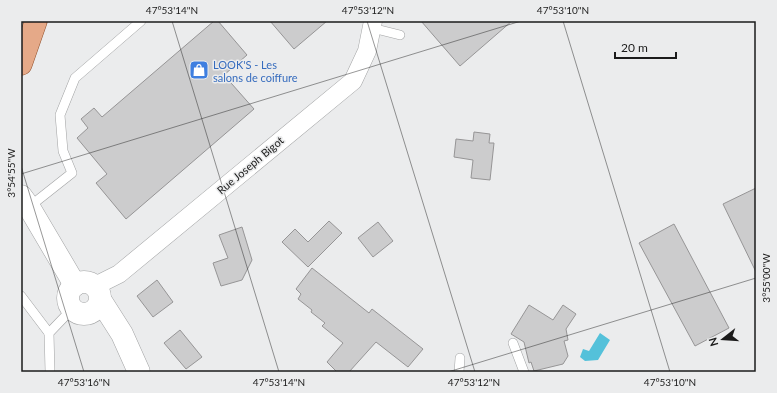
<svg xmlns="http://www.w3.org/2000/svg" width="777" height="393" viewBox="0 0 777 393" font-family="Lato,sans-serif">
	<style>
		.water { fill: #54c1da }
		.building { fill: #cccccd; stroke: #969596 }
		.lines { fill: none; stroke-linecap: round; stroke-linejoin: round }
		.service-casing { stroke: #a2a3a4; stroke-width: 10 }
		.minor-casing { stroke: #a2a3a4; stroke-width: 19 }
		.tertiary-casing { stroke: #a2a3a4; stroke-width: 23 }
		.primary-casing { stroke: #93522e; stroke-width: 23 }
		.service { stroke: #fff; stroke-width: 9 }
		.minor { stroke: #fff; stroke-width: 18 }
		.tertiary { stroke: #fff; stroke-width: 22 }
		.primary { stroke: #e5a988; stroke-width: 22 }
		.ticks { fill: none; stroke: #1b1b1b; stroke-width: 1; stroke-opacity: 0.45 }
		.labels { text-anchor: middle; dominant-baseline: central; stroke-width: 3; stroke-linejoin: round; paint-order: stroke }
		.shop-label { font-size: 11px; fill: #366cbe; stroke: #ebeced; text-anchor: start }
		.street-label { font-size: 11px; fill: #1b1b1b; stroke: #ebeced }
		.neatline { fill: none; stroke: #1b1b1b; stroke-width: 1.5 }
		.ticks-label { font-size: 10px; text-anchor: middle; fill: #1b1b1b }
	</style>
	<rect width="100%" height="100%" fill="#ebeced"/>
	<path class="water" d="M600,333L610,340L598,360L585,361L580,357L583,349L589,351Z"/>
	<g class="building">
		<path d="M214,21H218L247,55L224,75L254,109L126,219L96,183L107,174L77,138L88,128L81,119L94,108L102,117Z"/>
		<path d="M270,21H327L294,49Z"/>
		<path d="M421,21H512L460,66Z"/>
		<path d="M474,132L490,134L489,143H494L490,180L471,178L473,160L454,157L456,139L473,141Z"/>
		<path d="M756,188V272L723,204Z"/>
		<path d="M329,221L342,233L308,267L282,242L295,229L308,242Z"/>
		<path d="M378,222L393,241L373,257L358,238Z"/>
		<path d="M674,224L729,328L695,346L639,243Z"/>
		<path d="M242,227L252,260L242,280L221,286L213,263L228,258L219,235Z"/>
		<path d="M312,268L369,313L372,309L423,349L408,367L376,342L349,372H337L327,362L343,343L322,326L325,323L311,312L312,310L298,299L301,294L296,289Z"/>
		<path d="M157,280L173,302L153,317L137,296Z"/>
		<path d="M529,305L553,320L563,305L576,314L566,329L568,340L564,341L568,356L563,364L534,371L531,362L529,363L524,342L511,334Z"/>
		<path d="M180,330L202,357L186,369L164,343Z"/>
	</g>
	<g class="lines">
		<defs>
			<g id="service">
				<path d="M372,28L400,35"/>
				<path d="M29,207L72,173L63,151L60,115L75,78L141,21"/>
				<path d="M21,296L49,333"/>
				<path d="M513,343L524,372"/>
				<path d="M50,372L49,333L72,309"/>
				<path d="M459,372L460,358"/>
			</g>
			<path id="minor" d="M95,286L119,274L353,81L367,51L373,21"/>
			<g id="tertiary">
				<path d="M21,196L29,207L75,285"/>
				<circle cx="84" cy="298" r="16"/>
				<path d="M101,301L122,334L139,372"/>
			</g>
			<path id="primary" d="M21,64L36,21"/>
		</defs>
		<use href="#service" class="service-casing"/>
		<use href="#minor" class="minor-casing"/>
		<use href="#tertiary" class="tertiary-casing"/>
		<use href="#primary" class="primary-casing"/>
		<use href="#service" class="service"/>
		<use href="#minor" class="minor"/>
		<use href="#tertiary" class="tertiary"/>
		<use href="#primary" class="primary"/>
	</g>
	<path class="ticks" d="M172,21L279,372M367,21L475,372M563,21L670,372M21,166L84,372M21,174L521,21M448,372L756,278"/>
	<defs>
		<symbol id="shop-square" viewBox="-11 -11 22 22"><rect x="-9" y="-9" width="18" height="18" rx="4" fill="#3f7fe0" stroke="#ebeced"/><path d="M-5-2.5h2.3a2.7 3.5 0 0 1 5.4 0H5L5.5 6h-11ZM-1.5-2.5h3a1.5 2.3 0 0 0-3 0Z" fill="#fff"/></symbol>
	</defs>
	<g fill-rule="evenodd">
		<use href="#shop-square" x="188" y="59" width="22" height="22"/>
	</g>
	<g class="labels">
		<g class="shop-label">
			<text x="213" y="64">LOOK'S - Les<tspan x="213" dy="13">salons de coiffure</tspan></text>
		</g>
		<g class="street-label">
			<text transform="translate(250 165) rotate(-40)">Rue Joseph Bigot</text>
		</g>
	</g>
	<rect width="777" height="393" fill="none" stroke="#ebeced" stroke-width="44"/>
	<g transform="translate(723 339) rotate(253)" stroke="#ebeced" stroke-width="3" paint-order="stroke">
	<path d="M0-3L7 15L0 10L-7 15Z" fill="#1b1b1b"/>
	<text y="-6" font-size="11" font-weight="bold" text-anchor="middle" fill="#1b1b1b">N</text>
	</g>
	<path d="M615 52v6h61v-6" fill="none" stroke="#1b1b1b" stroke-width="2"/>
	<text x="621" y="52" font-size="12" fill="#1b1b1b" stroke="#ebeced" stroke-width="3" paint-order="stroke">20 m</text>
	<rect x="22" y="22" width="733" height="349" class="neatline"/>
	<g class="ticks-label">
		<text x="172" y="14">47°53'14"N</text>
		<text x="368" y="14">47°53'12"N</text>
		<text x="563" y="14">47°53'10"N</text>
		<text transform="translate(11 173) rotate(-90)" y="4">3°54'55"W</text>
		<text transform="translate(766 278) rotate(-90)" y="4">3°55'00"W</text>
		<text x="84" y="386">47°53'16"N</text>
		<text x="279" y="386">47°53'14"N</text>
		<text x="474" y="386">47°53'12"N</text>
		<text x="670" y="386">47°53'10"N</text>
	</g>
</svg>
